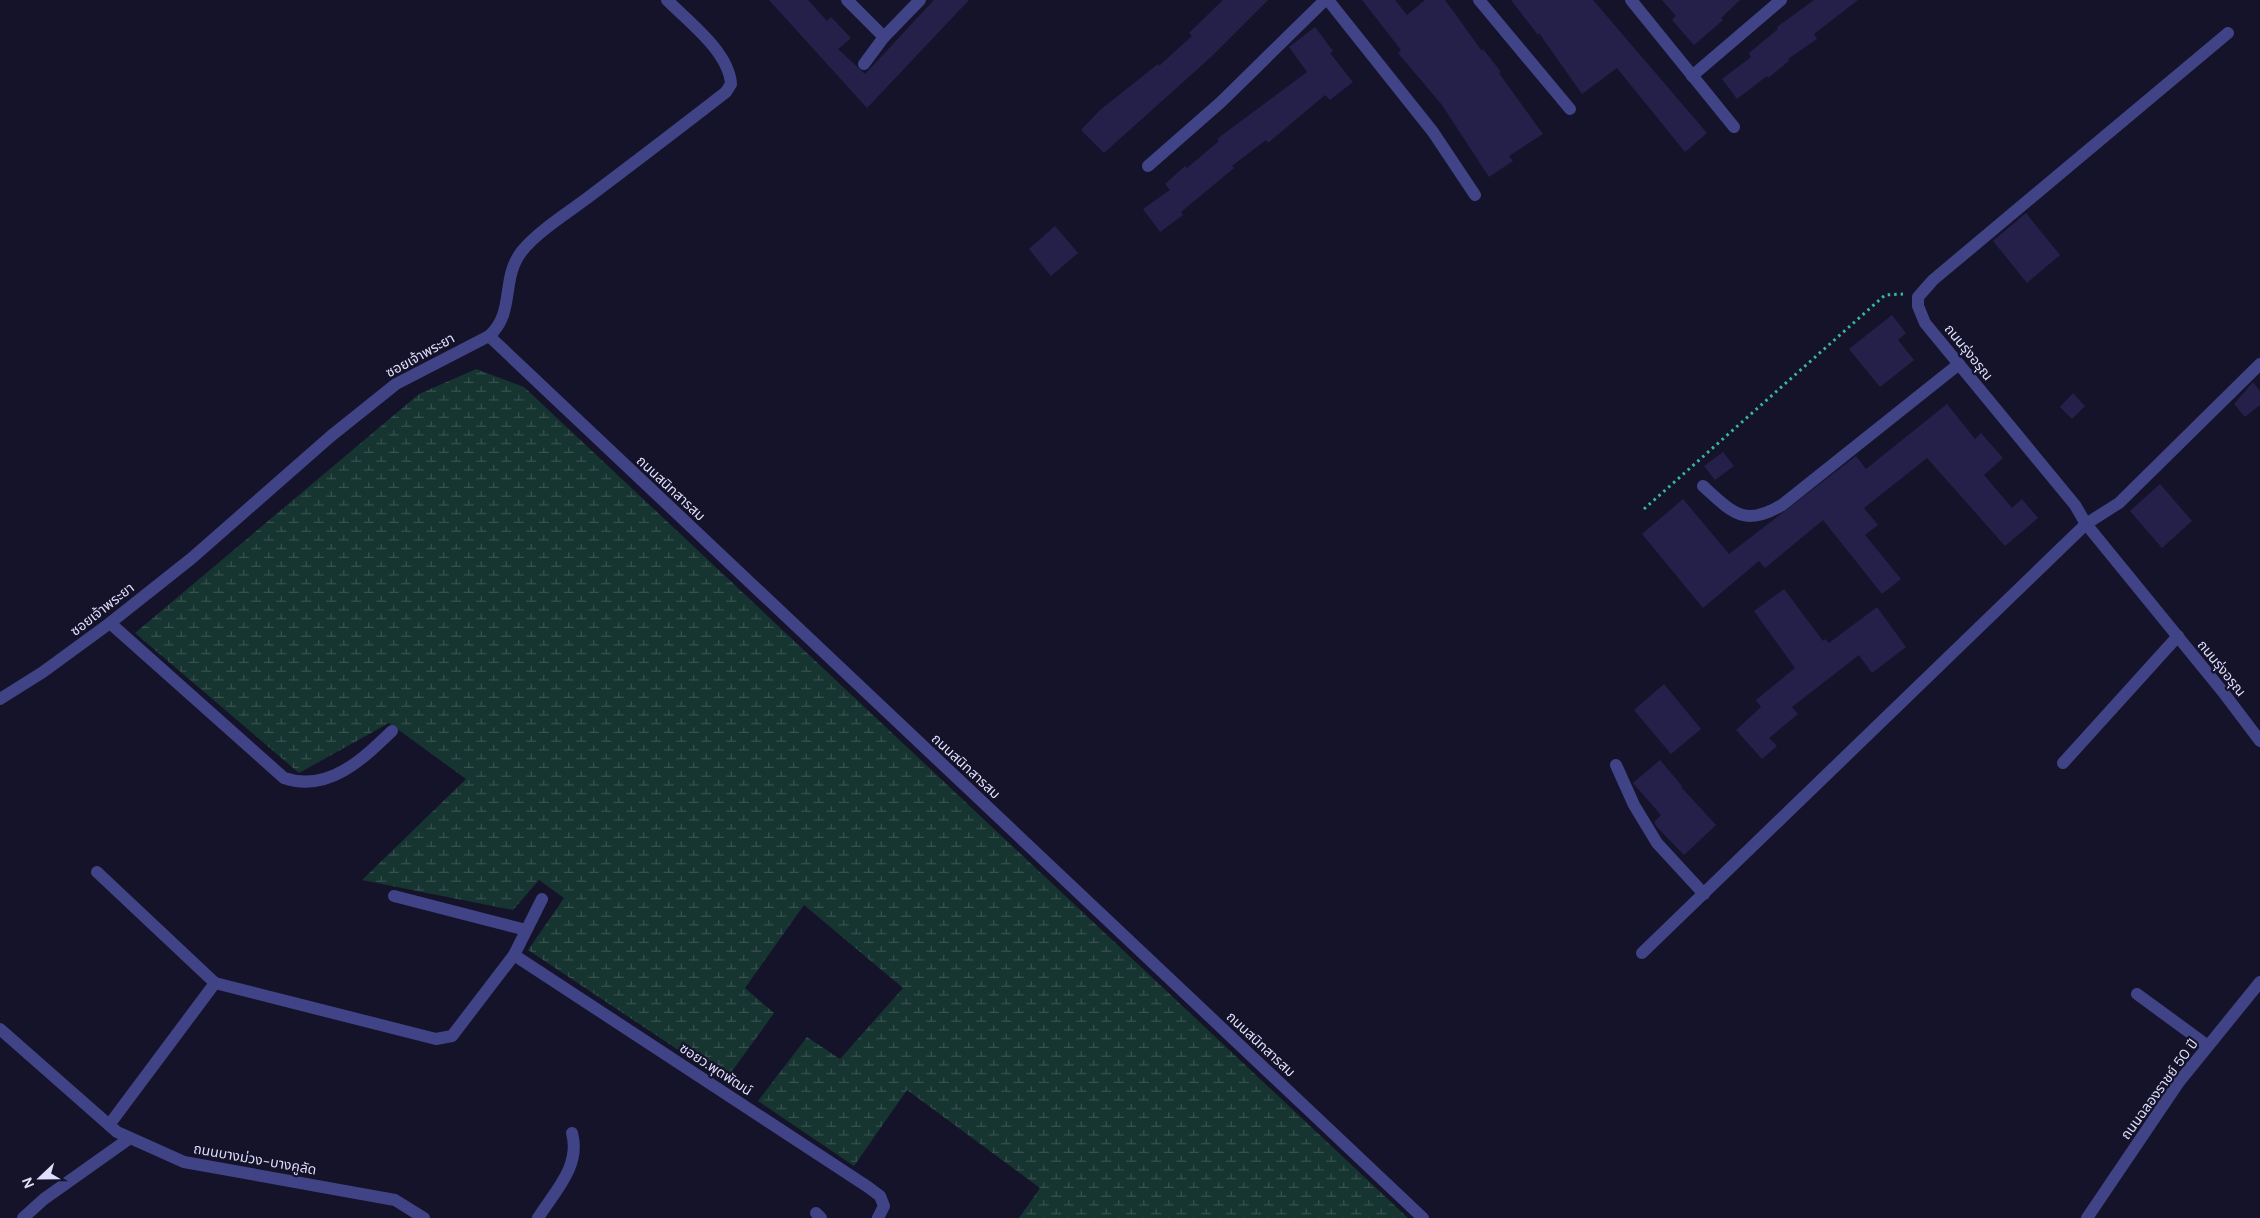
<svg xmlns="http://www.w3.org/2000/svg" width="2260" height="1218" viewBox="0 0 2260 1218" font-family="'DM Sans','Noto Sans Thai',sans-serif">
	<style>
		.wetland { fill: url(#wetland-marsh) }
		.building { fill: #24204a }
		.lines { fill: none; stroke-linecap: round; stroke-linejoin: round }
		.path { stroke: #38b7a4; stroke-width: 3; stroke-dasharray: 2.5 4; stroke-linecap: butt }
		.minor { stroke: #404486; stroke-width: 12 }
		.labels { text-anchor: middle; dominant-baseline: central; stroke-width: 4.5; stroke-linejoin: round; paint-order: stroke }
		.street-label { font-size: 14px; fill: #dfdefd; stroke: #15132a }
	</style>
	<defs>
		<pattern id="wetland-marsh" width="20" height="14" patternUnits="userSpaceOnUse" patternTransform="scale(1.25)"><rect width="20" height="14" fill="#163430"/><path d="M1 5h8M5 5V1M11 12h8M15 12V8" fill="none" stroke="#37514f"/></pattern>
	</defs>
	<rect width="100%" height="100%" fill="#15132a"/>
	<path class="wetland" d="M476,369L524,387L1408,1218H1019L1040,1188L907,1090L854,1166L758,1101L807,1037L840,1059L903,988L804,905L745,988L774,1013L725,1081L528,950L564,898L539,880L513,910L362,880L466,779L389,723L299,773L135,633L419,394Z"/>
	<g class="building">
		<path d="M769,0H808L827,21L831,17L851,38L838,49L865,74L934,0H969L867,108Z"/>
		<path d="M1223,0H1268L1212,56L1104,153L1081,130L1100,110L1158,64L1159,66L1192,36L1189,33Z"/>
		<path d="M1362,0H1395L1407,15L1425,0H1445L1482,51L1483,49L1501,72L1499,73L1543,134L1509,156L1513,161L1489,177L1442,105L1398,53L1401,50Z"/>
		<path d="M1511,0H1593L1707,133L1685,152L1617,68L1582,94L1539,33L1538,35Z"/>
		<path d="M1662,0H1740L1721,18L1723,20L1694,45L1672,20L1676,16Z"/>
		<path d="M1814,0H1858L1814,34L1817,39L1788,59L1789,61L1768,78L1767,76L1737,99L1722,79L1751,57L1749,53L1778,29L1777,27Z"/>
		<path d="M1315,27L1333,51L1330,53L1353,82L1330,100L1325,95L1268,143L1266,140L1232,166L1234,168L1181,212L1183,215L1160,232L1143,209L1170,190L1165,184L1185,166L1187,168L1219,141L1217,139L1307,72L1289,47Z"/>
		<path d="M2026,213L2060,255L2027,283L1993,241Z"/>
		<path d="M1055,226L1078,253L1051,276L1029,249Z"/>
		<path d="M1892,315L1906,333L1898,340L1914,360L1880,387L1849,349Z"/>
		<path d="M2253,382L2260,391V405L2245,417L2234,404Z"/>
		<path d="M2073,393L2085,406L2072,419L2060,407Z"/>
		<path d="M1947,404L1975,439L1981,433L2003,458L1984,475L2012,508L2022,499L2038,518L2005,546L1927,458L1864,508L1878,525L1865,535L1901,579L1882,594L1823,520L1765,568L1759,561L1703,608L1642,534L1683,499L1729,554L1856,456L1866,469Z"/>
		<path d="M1723,452L1734,466L1715,480L1704,466Z"/>
		<path d="M2160,484L2192,521L2162,548L2130,511Z"/>
		<path d="M1784,589L1823,641L1825,639L1829,643L1877,607L1906,647L1872,673L1859,655L1792,707L1798,714L1769,738L1777,746L1762,759L1736,730L1761,707L1756,700L1795,668L1754,611Z"/>
		<path d="M1664,684L1701,729L1671,754L1634,710Z"/>
		<path d="M1660,760L1682,786L1681,787L1716,825L1684,855L1657,827L1654,822L1661,815L1633,783Z"/>
	</g>
	<g class="lines">
		<path class="path" d="M1644,509L1885,295L1903,294"/>
		<g class="minor">
			<path d="M847,0L884,37"/>
			<path d="M1328,0L1433,132L1475,195"/>
			<path d="M1479,0L1570,109"/>
			<path d="M1631,0L1734,127"/>
			<path d="M2228,33L1933,280L1918,297V306L1925,323L2075,505L2086,524L2223,692L2260,741"/>
			<path d="M864,64L884,37L920,0"/>
			<path d="M1692,76L1781,0"/>
			<path d="M1148,166L1221,102L1325,0"/>
			<path d="M489,336L1423,1218"/>
			<path d="M1703,486C1732,512 1744,528 1782,505L1959,364"/>
			<path d="M110,623L284,778C328,793 363,759 392,731"/>
			<path d="M0,699L43,672L110,623L192,558L331,436L396,384L489,336C516,312 500,279 522,251C538,231 569,212 590,196C635,162 681,127 726,92L731,84C729,52 689,22 667,0"/>
			<path d="M2063,763L2178,636"/>
			<path d="M1616,765L1634,805L1657,843L1704,894"/>
			<path d="M97,872L215,983"/>
			<path d="M394,896L526,930"/>
			<path d="M1642,953L2086,524L2119,503L2260,364"/>
			<path d="M514,955L868,1187L880,1196L884,1206L878,1218"/>
			<path d="M2137,994L2208,1046"/>
			<path d="M0,1029L117,1132L184,1162L395,1200L424,1218"/>
			<path d="M109,1125L215,983L436,1039L452,1036L514,955L542,899"/>
			<path d="M816,1213L821,1218"/>
			<path d="M23,1218L44,1199L130,1138"/>
			<path d="M538,1218C555,1191 581,1166 572,1133"/>
			<path d="M2087,1218L2179,1082L2260,982"/>
		</g>
	</g>
	<g class="labels">
		<g class="street-label">
			<text transform="translate(1969 352) rotate(51)">ถนนรุ่งอรุณ</text>
			<text transform="translate(420 355) rotate(-29)">ซอยเจ้าพระยา</text>
			<text transform="translate(671 488) rotate(43)">ถนนสนิทสารสม</text>
			<text transform="translate(102 609) rotate(-38)">ซอยเจ้าพระยา</text>
			<text transform="translate(2222 668) rotate(51)">ถนนรุ่งอรุณ</text>
			<text transform="translate(966 766) rotate(43)">ถนนสนิทสารสม</text>
			<text transform="translate(1261 1044) rotate(43)">ถนนสนิทสารสม</text>
			<text transform="translate(716 1069) rotate(33)">ซอยว.พุดพัฒน์</text>
			<text transform="translate(2159 1089) rotate(-54)">ถนนฉลองราชย์ 50 ปี</text>
			<text transform="translate(255 1159) rotate(10)">ถนนบางม่วง-บางคูลัด</text>
		</g>
	</g>
	<g transform="translate(40 1178) rotate(248)" stroke="#15132a" stroke-width="4" paint-order="stroke">
	<path d="M0-4L9 19L0 12L-9 19Z" fill="#dfdefd"/>
	<text y="-8" font-size="14" font-weight="bold" text-anchor="middle" fill="#dfdefd">N</text>
	</g>
</svg>
